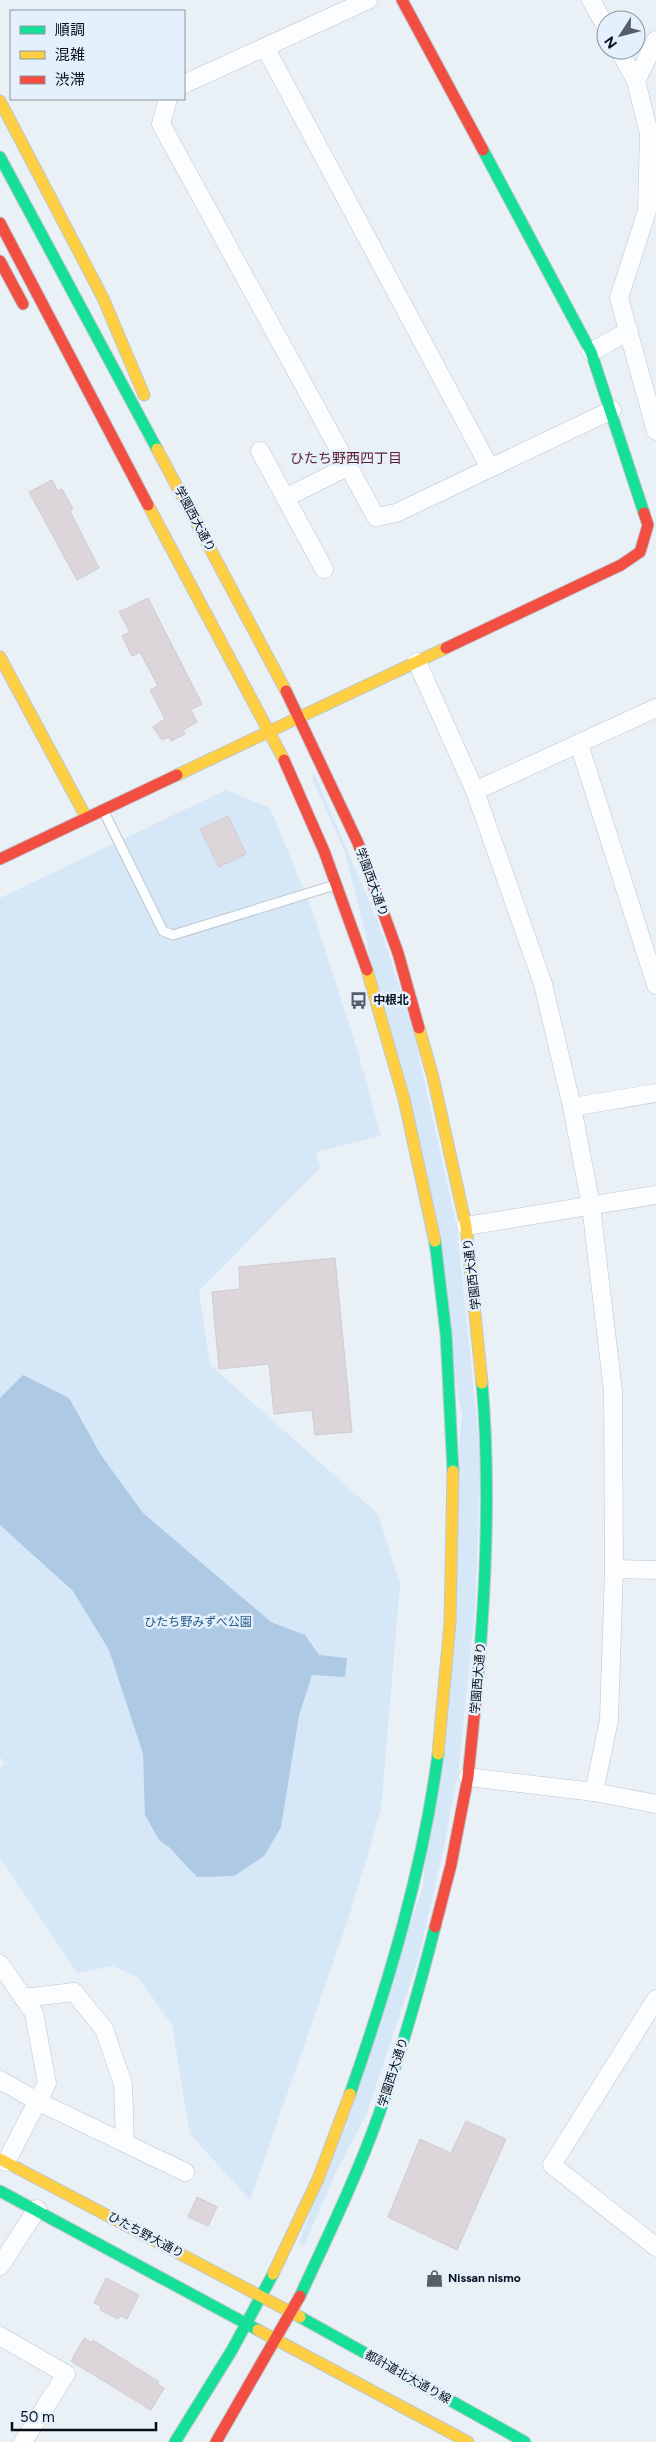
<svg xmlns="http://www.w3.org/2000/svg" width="656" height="2442" viewBox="0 0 656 2442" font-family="Figtree,'Noto Sans JP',sans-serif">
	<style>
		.green { fill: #d6e7f8 }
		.water { fill: #adc9e4 }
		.building { fill: #dcd6db; stroke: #d0cbce }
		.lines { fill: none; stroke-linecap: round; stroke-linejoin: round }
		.lane-casing { stroke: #bfc7ce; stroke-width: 11 }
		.street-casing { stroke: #bfc7ce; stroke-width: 19 }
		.fast-casing { stroke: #bfc7ce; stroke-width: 13 }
		.slow-casing { stroke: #bfc7ce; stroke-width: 13 }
		.jam-casing { stroke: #bfc7ce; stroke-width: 13 }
		.lane { stroke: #fcfdfe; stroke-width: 9 }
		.street { stroke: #fcfdfe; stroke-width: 18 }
		.fast { stroke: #16e098; stroke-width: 11 }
		.slow { stroke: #ffcf43; stroke-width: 11 }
		.jam { stroke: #f24e42; stroke-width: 11 }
		.labels { text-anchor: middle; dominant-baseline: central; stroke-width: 5; stroke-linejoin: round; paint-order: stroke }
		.street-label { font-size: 12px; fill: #07101a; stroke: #e4f0fb }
		.poi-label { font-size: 12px; font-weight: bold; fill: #07101a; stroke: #e4f0fb; text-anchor: start }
		.park-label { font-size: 12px; fill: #1e5584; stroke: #e4f0fb }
		.neighbourhood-label { font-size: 14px; fill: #611c29; stroke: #e4f0fb }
	</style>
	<rect width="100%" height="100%" fill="#e9f0f6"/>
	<g class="green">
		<path d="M314,773L378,922L412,1025L457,1229L481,1461L475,1607L459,1767L444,1847L419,1956L367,2113L337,2170L304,2246L299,2243L423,1887L462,1415L364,927L344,850L312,778Z"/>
		<path d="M226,790L270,808L312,909L357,1049L381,1136L316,1152L320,1168L199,1291L210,1365L378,1514L400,1584L381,1809L349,1917L250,2200L190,2134L172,2025L138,1977L112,1966L77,1973L0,1858V1768L5,1764L0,1757V898Z"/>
	</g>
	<path class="water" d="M23,1375L69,1398L101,1455L143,1513L271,1622L305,1635L319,1655L347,1658L345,1677L312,1675L299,1716L281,1827L264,1856L234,1876L197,1877L170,1848L159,1840L145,1815L143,1754L109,1650L73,1591L0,1525V1398Z"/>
	<g class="building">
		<path d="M52,480L58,491L62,489L73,509L70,511L99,568L77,580L29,492Z"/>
		<path d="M148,598L202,704L191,710L197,722L183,730L185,734L171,741L169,737L162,740L153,727L165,719L150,690L158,686L140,652L132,656L122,636L130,632L119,612Z"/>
		<path d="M228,816L246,854L219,867L200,829Z"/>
		<path d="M335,1258L352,1432L315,1435L312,1410L274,1414L269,1364L219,1369L212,1292L240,1289L239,1267Z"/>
		<path d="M466,2121L506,2139L457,2250L388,2217L420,2139L451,2153Z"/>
		<path d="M197,2197L217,2207L208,2226L188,2217Z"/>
		<path d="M106,2278L139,2295L127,2319L120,2316L118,2319L100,2310L101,2306L94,2303Z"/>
		<path d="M84,2338L92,2343L93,2340L159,2382L157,2384L164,2388L151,2410L71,2361Z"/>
	</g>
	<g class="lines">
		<defs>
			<path id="lane" d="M104,812L163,931L173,935L335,885"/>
			<g id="street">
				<path d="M591,0L606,27"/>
				<path d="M656,40L636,81L649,133L647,211L619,298L656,431"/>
				<path d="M265,47L490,468"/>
				<path d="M619,50L636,81"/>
				<path d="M184,84L368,0"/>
				<path d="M168,99L161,124L376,517L396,513L612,410"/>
				<path d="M591,352L629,331"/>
				<path d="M260,451L324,569"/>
				<path d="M285,498L349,466"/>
				<path d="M417,662L475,791L543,984L572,1107L591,1206L613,1391L614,1569L609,1720L594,1792"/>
				<path d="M579,744L656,985"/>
				<path d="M475,791L656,708"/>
				<path d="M572,1107L656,1093"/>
				<path d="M466,1226L656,1195"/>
				<path d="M614,1569L656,1570"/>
				<path d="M468,1777L594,1792L656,1804"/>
				<path d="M0,1964L34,2013L47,2083L6,2162"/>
				<path d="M23,1998L74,1992L104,2029L123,2084L125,2143"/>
				<path d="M656,1999L552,2165L656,2247"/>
				<path d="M0,2080L37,2101L185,2172"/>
				<path d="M0,2266L37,2209"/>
				<path d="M0,2336L66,2374L23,2442"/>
			</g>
			<g id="fast">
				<path d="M483,150L591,352L644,513"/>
				<path d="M0,157L157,449"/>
				<path d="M435,1241L446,1334L453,1471"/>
				<path d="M476,1698C486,1593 491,1487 482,1383"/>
				<path d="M350,2094C388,1985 423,1869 438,1754"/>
				<path d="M0,2191L258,2330"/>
				<path d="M300,2296C328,2236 357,2176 379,2114C401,2053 419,1990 435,1927"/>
				<path d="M300,2317L525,2442"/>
				<path d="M175,2442L232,2350L273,2274"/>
			</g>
			<g id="slow">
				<path d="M0,101L103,298L144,395"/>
				<path d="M157,449L286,691"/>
				<path d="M148,505L284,760"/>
				<path d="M0,657L86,817"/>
				<path d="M177,775L446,648"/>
				<path d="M367,970L404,1099L435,1241"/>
				<path d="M419,1028L433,1077L466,1226L482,1383"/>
				<path d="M438,1754L450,1623L453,1471"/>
				<path d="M0,2159L300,2317"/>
				<path d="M273,2274L318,2179L350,2094"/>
				<path d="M258,2330L468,2442"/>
			</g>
			<g id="jam">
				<path d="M402,0L483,150"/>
				<path d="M0,223L148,505"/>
				<path d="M0,261L23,304"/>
				<path d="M446,648L621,565L640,552L648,525L644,513"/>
				<path d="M286,691L358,843L398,953L419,1028"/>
				<path d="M284,760L324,851L367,970"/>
				<path d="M0,859L177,775"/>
				<path d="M435,1927L451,1865L468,1777L476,1698"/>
				<path d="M216,2442L300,2296"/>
			</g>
		</defs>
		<use href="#lane" class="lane-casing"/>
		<use href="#street" class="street-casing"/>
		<use href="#fast" class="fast-casing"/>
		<use href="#slow" class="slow-casing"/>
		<use href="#jam" class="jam-casing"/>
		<use href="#lane" class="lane"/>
		<use href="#street" class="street"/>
		<use href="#fast" class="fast"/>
		<use href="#slow" class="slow"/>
		<use href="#jam" class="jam"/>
	</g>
	<defs>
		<symbol id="bus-bare" viewBox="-9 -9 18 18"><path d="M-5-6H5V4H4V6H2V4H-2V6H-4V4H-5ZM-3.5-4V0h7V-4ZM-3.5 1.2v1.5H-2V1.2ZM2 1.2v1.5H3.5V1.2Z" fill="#565e67" stroke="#e4f0fb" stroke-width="2.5" paint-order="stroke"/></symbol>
		<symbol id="shop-bare" viewBox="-9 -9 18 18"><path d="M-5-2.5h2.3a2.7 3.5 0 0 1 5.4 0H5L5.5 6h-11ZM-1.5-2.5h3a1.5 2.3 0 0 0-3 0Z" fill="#565e67" stroke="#e4f0fb" stroke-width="2.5" paint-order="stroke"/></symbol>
	</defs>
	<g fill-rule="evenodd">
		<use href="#bus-bare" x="346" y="988" width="25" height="25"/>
		<use href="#shop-bare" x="422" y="2266" width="25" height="25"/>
	</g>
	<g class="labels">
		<g class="street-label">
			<text transform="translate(195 519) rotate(62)">学園西大通り</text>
			<text transform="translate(372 882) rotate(70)">学園西大通り</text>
			<text transform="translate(472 1274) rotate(-97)">学園西大通り</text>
			<text transform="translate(478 1678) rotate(-85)">学園西大通り</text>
			<text transform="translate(393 2072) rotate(-72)">学園西大通り</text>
			<text transform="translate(146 2235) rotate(28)">ひたち野大通り</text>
			<text transform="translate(408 2377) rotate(29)">都計道北大通り線</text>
		</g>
		<g class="poi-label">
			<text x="373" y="1000">中根北</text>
			<text x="448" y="2278">Nissan nismo</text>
		</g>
		<g class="park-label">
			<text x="198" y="1622">ひたち野みずべ公園</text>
		</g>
		<g class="neighbourhood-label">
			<text x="346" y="458">ひたち野西四丁目</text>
		</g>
	</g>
	<rect x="10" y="10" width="175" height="90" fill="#e4f0fb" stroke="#8c96a1"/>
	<rect x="20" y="26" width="25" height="8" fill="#16e098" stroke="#8c96a1"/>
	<text x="55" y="35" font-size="15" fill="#07101a">順調</text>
	<rect x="20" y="51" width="25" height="8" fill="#ffcf43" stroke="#8c96a1"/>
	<text x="55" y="60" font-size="15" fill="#07101a">混雑</text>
	<rect x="20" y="76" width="25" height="8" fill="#f24e42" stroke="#8c96a1"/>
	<text x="55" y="85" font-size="15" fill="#07101a">渋滞</text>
	<g transform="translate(621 35) rotate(234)"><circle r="24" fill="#e4f0fb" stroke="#8c96a1"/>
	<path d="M0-4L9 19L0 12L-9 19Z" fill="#565e67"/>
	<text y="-8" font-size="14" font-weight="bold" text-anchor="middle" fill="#07101a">N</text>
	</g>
	<path d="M12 2422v8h144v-8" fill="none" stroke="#07101a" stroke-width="2.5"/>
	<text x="20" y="2422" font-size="15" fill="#07101a" stroke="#e4f0fb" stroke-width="4" paint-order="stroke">50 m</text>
</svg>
